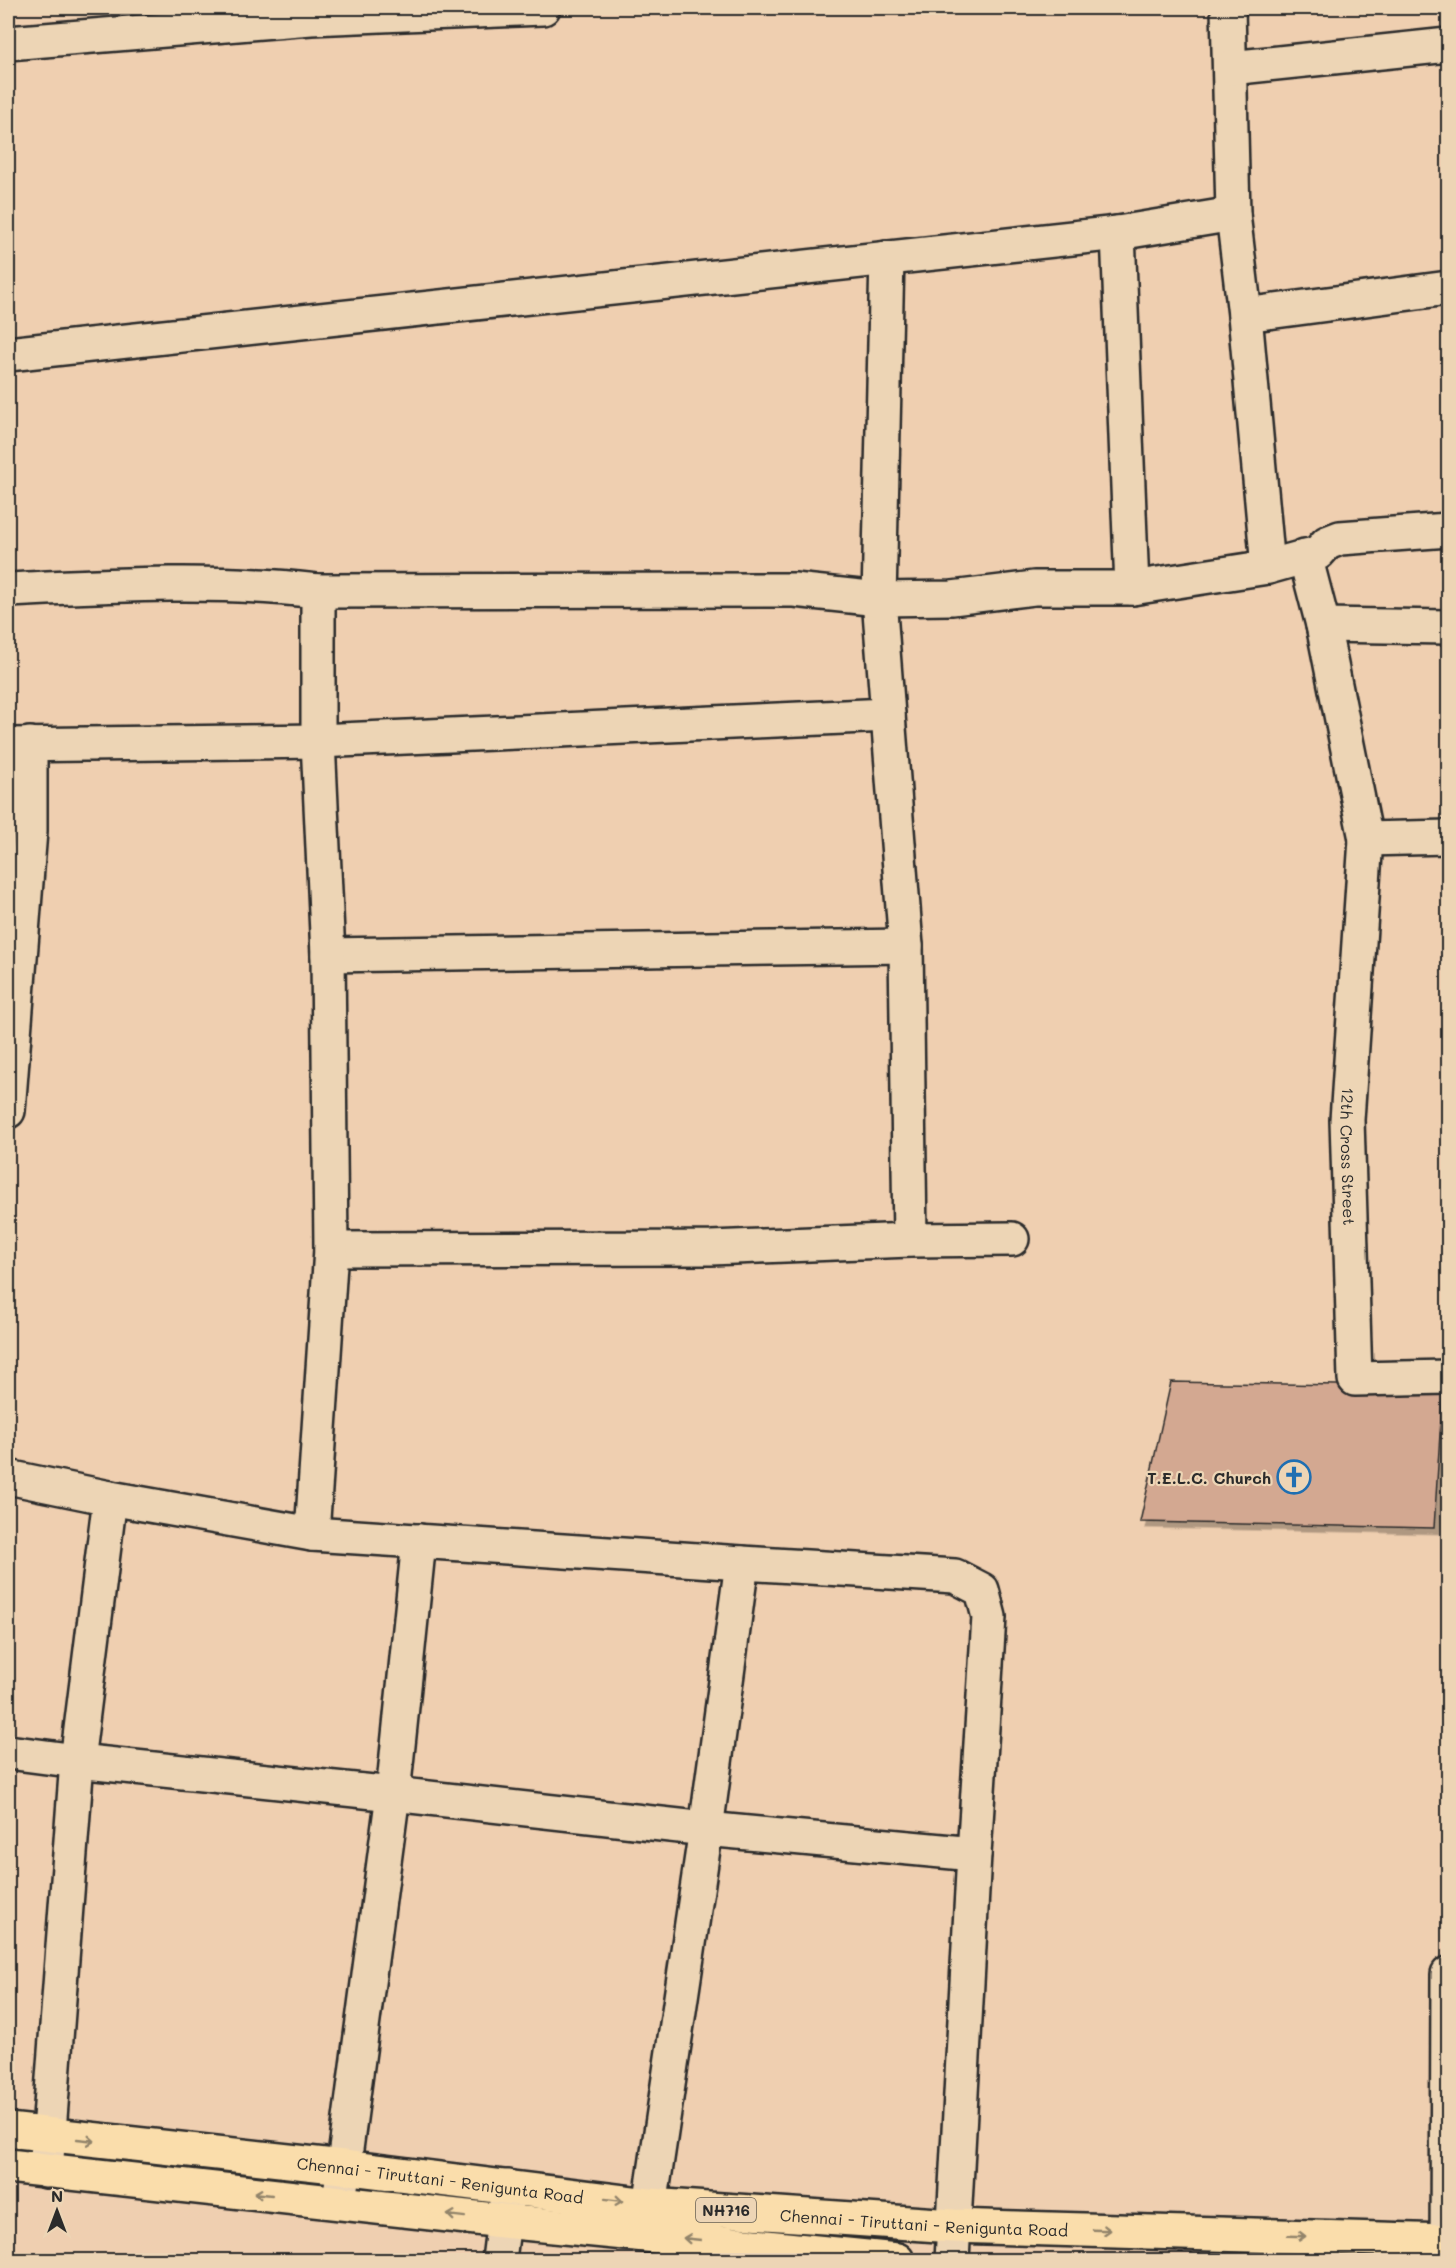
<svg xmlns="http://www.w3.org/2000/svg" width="1456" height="2268" viewBox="0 0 1456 2268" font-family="Mali,sans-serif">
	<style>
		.building { fill: #d3a891; stroke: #2b2b2b; stroke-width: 1.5; filter: url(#shadow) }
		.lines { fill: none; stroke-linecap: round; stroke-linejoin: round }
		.minor-casing { stroke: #2b2b2b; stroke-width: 38 }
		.highway-casing { stroke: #2b2b2b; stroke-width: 38 }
		.minor { stroke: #edd5b5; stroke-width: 33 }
		.highway { stroke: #faddab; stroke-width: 33 }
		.oneway { stroke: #92846b }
		.labels { text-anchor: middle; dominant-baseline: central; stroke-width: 4.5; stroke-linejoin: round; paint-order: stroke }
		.shield { fill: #edd5b5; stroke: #655e54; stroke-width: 1.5 }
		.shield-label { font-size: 15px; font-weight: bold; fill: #2b2b2b }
		.street-label { font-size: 16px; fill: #2b2b2b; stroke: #edd5b5 }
		.poi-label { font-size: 16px; font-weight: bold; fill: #2b2b2b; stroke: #edd5b5; text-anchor: end }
	</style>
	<defs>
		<filter id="shadow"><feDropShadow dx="5.5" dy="5.5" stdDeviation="0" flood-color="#0004"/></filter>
	</defs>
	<rect width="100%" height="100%" fill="#efcfb0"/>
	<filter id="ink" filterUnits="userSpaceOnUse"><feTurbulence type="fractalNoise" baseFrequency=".0167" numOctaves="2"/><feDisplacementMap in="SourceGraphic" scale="12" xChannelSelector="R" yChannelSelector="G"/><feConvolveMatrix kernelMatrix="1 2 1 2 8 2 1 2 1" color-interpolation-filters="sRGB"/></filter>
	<g filter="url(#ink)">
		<path class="building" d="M1171,1382L1443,1387L1434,1528L1140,1522Z"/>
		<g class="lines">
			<defs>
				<g id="minor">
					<path d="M1228,8L1233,214L1245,315L1268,567"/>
					<path d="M8,43L311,18L543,8"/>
					<path d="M1230,68L1448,45"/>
					<path d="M1118,233L1132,588"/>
					<path d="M887,258L879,599L906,946L910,1240"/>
					<path d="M1245,315L1448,288"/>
					<path d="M8,354L1118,233L1233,214"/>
					<path d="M1305,556L1323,625L1366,839L1448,837"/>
					<path d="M8,590C111,585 215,579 318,591L794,590L879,599L952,598L1034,588H1132L1268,567L1318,553L1327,543L1340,538L1448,530"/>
					<path d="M1323,625L1448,627"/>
					<path d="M8,745L318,741L888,715"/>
					<path id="s1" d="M1366,839L1347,1120L1355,1379L1448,1377"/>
					<path d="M328,955L906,946"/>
					<path d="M8,1111L30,831V744"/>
					<path d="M331,1249L711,1248L910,1240L1012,1239"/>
					<path d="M8,1477L110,1498L312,1534L742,1563L955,1576L982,1590L989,1617L974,1854L952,2260"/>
					<path d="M312,1534L331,1249L328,955L318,741V591"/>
					<path d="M8,1752L77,1761L393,1794L706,1829L974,1854"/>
					<path d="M46,2171L77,1761L110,1498"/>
					<path d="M339,2202L393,1794L419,1541"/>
					<path d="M646,2233L706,1829L742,1563"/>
					<path d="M499,2260L508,2187"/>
					<path d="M1447,2260L1448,1974"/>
				</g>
				<g id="highway">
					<path id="s2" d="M8,2130L343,2167L650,2205L953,2226L1448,2241"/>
					<path d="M8,2166L503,2221L897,2260"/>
				</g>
			</defs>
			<use href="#minor" class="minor-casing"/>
			<use href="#highway" class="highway-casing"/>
			<use href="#minor" class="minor"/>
			<use href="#highway" class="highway"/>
		</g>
		<defs><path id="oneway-shaft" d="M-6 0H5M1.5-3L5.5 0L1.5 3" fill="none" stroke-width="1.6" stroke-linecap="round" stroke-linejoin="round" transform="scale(1.5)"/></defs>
		<g class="oneway">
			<use href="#oneway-shaft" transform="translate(86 2140) rotate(6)"/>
			<use href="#oneway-shaft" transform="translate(263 2194) rotate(-174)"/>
			<use href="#oneway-shaft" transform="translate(614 2200) rotate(7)"/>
			<use href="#oneway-shaft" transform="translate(456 2216) rotate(-173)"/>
			<use href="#oneway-shaft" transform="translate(1102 2230) rotate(2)"/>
			<use href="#oneway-shaft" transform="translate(1297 2236) rotate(2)"/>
			<use href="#oneway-shaft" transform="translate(692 2239) rotate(-174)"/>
		</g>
	</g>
	<defs>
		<symbol id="church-ring" viewBox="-11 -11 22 22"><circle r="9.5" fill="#edd5b5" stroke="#1f6fb2" stroke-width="1.5"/><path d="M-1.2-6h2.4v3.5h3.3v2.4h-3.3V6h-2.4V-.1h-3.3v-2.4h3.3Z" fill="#1f6fb2"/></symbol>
	</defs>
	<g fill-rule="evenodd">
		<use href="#church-ring" x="1275" y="1458" width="38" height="38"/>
	</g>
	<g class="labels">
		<rect class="shield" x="696" y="2198" width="60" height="24" rx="4.5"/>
		<g class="shield-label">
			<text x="726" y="2210">NH716</text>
		</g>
		<g class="street-label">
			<text stroke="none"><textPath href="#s1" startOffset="318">12th Cross Street</textPath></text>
			<text stroke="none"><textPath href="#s2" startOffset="435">Chennai - Tiruttani - Renigunta Road</textPath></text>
			<text stroke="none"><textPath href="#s2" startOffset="921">Chennai - Tiruttani - Renigunta Road</textPath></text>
		</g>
		<g class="poi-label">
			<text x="1271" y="1477">T.E.L.C. Church</text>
		</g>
	</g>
	<rect width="1456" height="2268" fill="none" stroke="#edd5b5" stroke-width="30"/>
	<rect x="15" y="15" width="1426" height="2238" fill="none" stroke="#2b2b2b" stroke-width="2" filter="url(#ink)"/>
	<g transform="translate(57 2211)" stroke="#edd5b5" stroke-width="4.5" paint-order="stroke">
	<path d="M0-4.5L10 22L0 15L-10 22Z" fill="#2b2b2b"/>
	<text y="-9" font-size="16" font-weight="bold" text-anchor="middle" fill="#2b2b2b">N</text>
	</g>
</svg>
